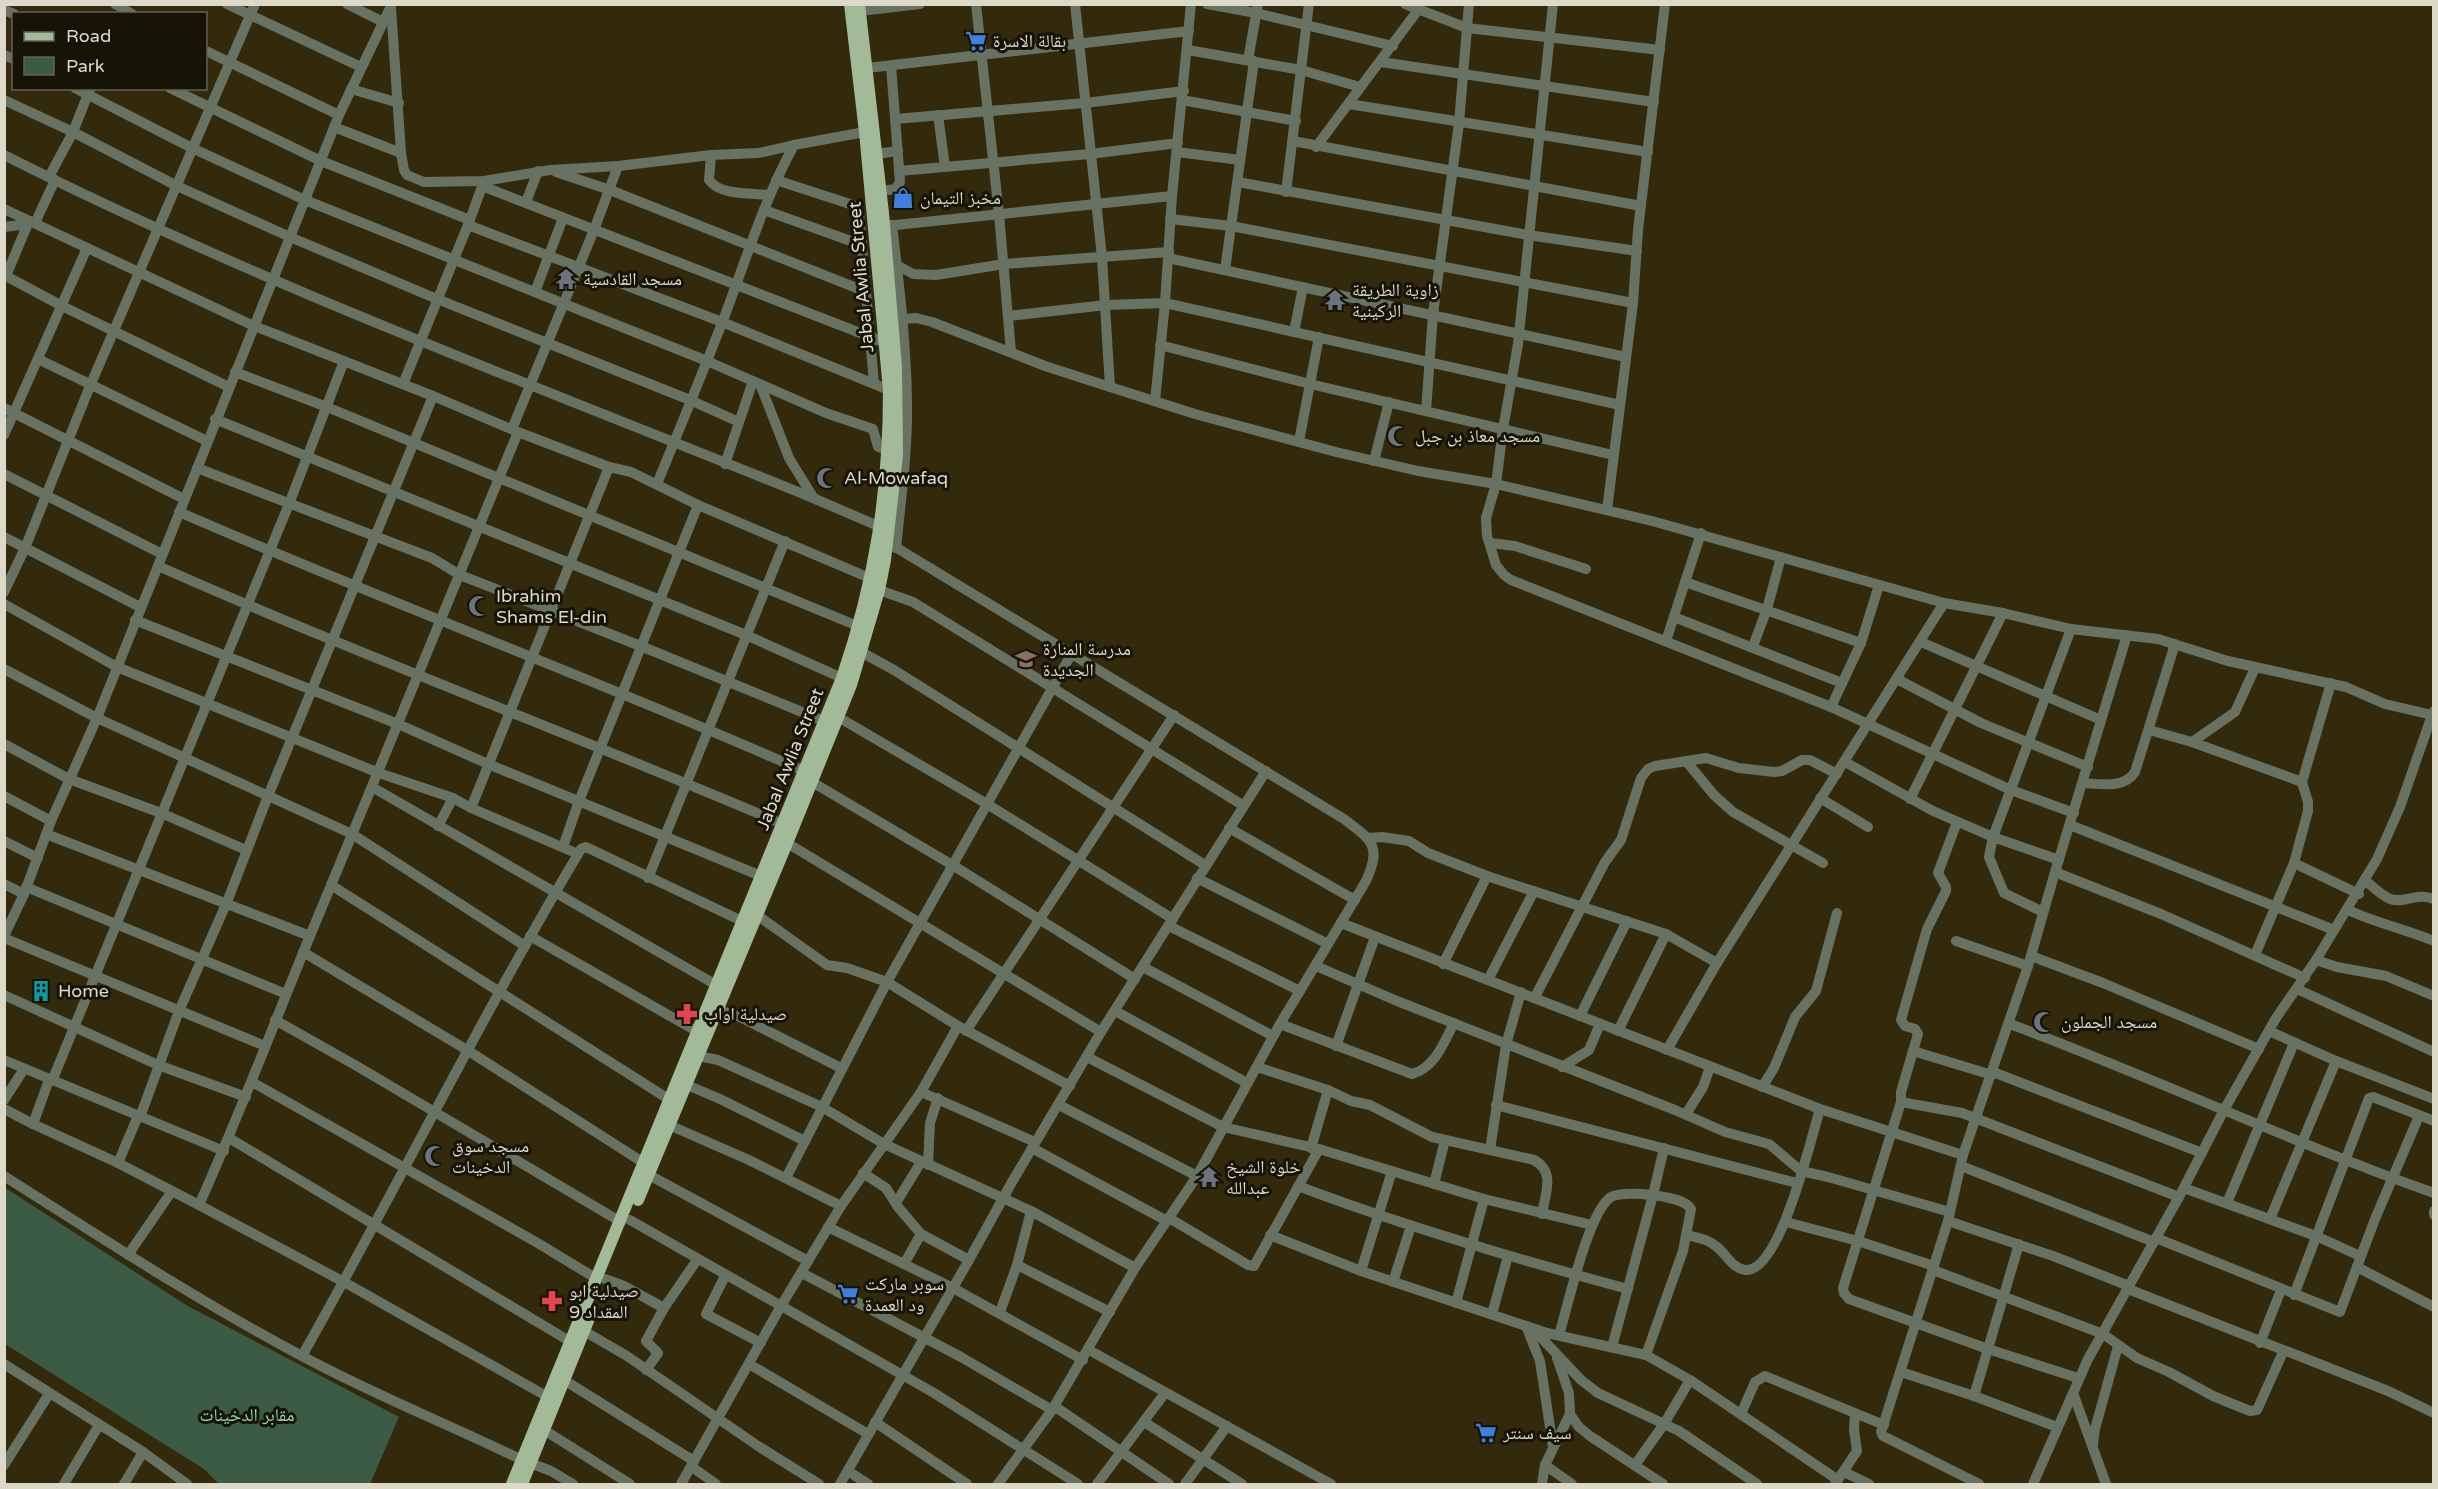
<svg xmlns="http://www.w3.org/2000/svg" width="2438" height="1489" viewBox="0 0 2438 1489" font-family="'Varela Round','Noto Naskh Arabic',sans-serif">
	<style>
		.green { fill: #3c5b45 }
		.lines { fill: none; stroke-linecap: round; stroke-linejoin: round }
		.minor { stroke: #677262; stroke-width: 10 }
		.major { stroke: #a3ba99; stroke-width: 12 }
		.labels { text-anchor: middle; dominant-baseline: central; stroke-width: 6; stroke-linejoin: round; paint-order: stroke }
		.poi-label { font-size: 18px; fill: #ddd9c8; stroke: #161307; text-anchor: start }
		.street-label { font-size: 18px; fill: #ddd9c8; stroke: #161307 }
		.park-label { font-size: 18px; fill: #97d7a8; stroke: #161307 }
	</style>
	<rect width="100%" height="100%" fill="#322a0b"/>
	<path class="green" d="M4,1187L186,1305L399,1417L370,1484H219L204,1469L5,1344Z"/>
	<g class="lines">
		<g class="minor">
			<path d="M115,4L132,14"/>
			<path d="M227,4L361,67"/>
			<path d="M347,4L383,22"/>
			<path d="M976,4L999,214L1011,352"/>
			<path d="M1075,4L1102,257L1110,387"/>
			<path d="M1207,4L1256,13L1393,46"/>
			<path d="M1405,4L1467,28L1660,50"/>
			<path d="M1553,4L1518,344L1503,429L1496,484L1486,518L1487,536L1496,565L1504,575L1511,580L1831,707L2011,790L2074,813"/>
			<path d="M391,8L401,153L404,170L407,175L424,182L484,181L550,170L618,166L711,155L759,153L794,145"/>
			<path d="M4,10L14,14"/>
			<path d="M860,11L920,4"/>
			<path d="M1188,50L1301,70L1360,87"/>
			<path d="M206,51L339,115"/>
			<path d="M4,55L14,59"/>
			<path d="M1248,60L1258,4"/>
			<path d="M1381,62L1654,102"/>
			<path d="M867,68L1189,31"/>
			<path d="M75,88L192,148L305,200L707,361L826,413L873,429L878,447L888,450"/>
			<path d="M170,88L321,161L470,220"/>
			<path d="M351,89L399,103"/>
			<path d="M4,100L73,132L177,186L290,237L437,299L690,400L739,422"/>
			<path d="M1182,100L1296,121"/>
			<path d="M1349,104L1648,152"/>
			<path d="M938,115L945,167"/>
			<path d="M895,119L1085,103L1184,91"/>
			<path d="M334,127L401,153"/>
			<path d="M1293,141L1641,206"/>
			<path d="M1316,147L1418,10"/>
			<path d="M1177,152L1240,160"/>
			<path d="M876,154L898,151"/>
			<path d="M4,155C266,287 542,388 813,498L885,529"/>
			<path d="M711,155L709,180C720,196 753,193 770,195"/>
			<path d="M899,171L1090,154L1178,143"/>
			<path d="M556,172L610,190L864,291"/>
			<path d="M49,177L73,132L90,89"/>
			<path d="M776,180L853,205L859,213L874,383"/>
			<path d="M1238,182L1528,235L1637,251"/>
			<path d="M482,186L886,343"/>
			<path d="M880,191L896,189L900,182L891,66"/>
			<path d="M1286,192L1309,4"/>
			<path d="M526,202L538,171"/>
			<path d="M4,209L254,326L433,396L518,432L609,467L631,472L698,505L872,579"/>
			<path d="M764,210L862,245"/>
			<path d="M1170,219L1231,226L1633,303"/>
			<path d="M35,223L55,180"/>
			<path d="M468,225L722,322L889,390"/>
			<path d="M892,225C899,283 906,341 907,400C908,449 901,499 896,548"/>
			<path d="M886,226L1172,196"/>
			<path d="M4,227L28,224"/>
			<path d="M1168,258L1626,357"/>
			<path d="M897,265L913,274L936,275L1004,264L1169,252"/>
			<path d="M1225,270L1254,61"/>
			<path d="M4,275L62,306L229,387"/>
			<path d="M6,276L29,221"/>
			<path d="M535,292L563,218"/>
			<path d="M1008,316L1106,305L1165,303L1620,405"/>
			<path d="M893,320L916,318L932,322L1045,366L1110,387L1195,414L1336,452L1418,471L1496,484L1652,521L1944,603L2003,613L2071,629L2158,639L2228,661L2346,687L2385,704L2432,715L2434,711"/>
			<path d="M1294,332L1303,287"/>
			<path d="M1160,345L1310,384L1613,455"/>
			<path d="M38,359L207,441"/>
			<path d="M235,372L327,407L860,627"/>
			<path d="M403,384L468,225L484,181"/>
			<path d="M760,384L789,458L813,497"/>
			<path d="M1155,401L1165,303L1172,196L1191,4"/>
			<path d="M4,408L184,499"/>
			<path d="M1426,411L1433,314L1459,123L1469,4"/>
			<path d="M215,419L746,635L842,678"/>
			<path d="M512,429L594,230L618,166"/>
			<path d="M4,435L87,248"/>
			<path d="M1299,441L1319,337"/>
			<path d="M1374,461L1389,402"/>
			<path d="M725,464L753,381"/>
			<path d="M197,468L432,558L460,575L643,647L824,721"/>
			<path d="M4,474L162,554"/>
			<path d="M657,484C679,430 701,377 722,323C745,263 763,202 794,145L865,132"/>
			<path d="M1607,510L1633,303L1638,230L1665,4"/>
			<path d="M179,512C386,602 598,680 804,771"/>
			<path d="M4,537L140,607"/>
			<path d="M887,542L1344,819C1372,840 1382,846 1366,881L1280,1024L1197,1176L1135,1268L1052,1410L998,1484"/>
			<path d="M1490,543L1515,546L1586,569"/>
			<path d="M158,566C366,658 580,737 790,827"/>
			<path d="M1685,582L1861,643"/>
			<path d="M879,590L913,602L1244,806"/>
			<path d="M4,592L25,548L90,386L255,4"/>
			<path d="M4,604L117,667L379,773L453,798L471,808L578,854"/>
			<path d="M1674,617L1842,683"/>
			<path d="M135,620L398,724L488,764L761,876"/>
			<path d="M1666,641L1701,533"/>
			<path d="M1921,642L2101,720"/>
			<path d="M1753,646L1767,609L1781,557"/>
			<path d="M861,652L894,670L1205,865"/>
			<path d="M4,669L97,718L352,834L525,946"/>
			<path d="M1897,679L1981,723L2088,767"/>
			<path d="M1831,707L1861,643L1879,585"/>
			<path d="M838,717L987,804L1173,919"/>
			<path d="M2149,730L2192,742L2302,782"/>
			<path d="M2192,742L2235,712L2255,668"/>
			<path d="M4,744L69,779L161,813L246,850"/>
			<path d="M1686,761L1714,795L1733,812L1823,863"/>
			<path d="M1845,762L1933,811L1993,837L2059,860"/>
			<path d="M812,782L954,866L1135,979"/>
			<path d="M2083,783C2101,784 2124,789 2135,772L2175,644"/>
			<path d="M372,787L718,986"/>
			<path d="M4,796L51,821"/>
			<path d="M1820,798L1868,827"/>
			<path d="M1910,799L2003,613"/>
			<path d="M471,808L609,467"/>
			<path d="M1957,822L1938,873L1946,887V891L1927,929L1901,1020L1905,1026L1915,1029L1918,1034L1901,1092V1102L1843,1288L1844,1293L1849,1299L1988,1349L2078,1378"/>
			<path d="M2070,825L2334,930"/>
			<path d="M438,826L453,798"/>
			<path d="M1229,828L1355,900"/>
			<path d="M46,834L310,936"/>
			<path d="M1368,838L1382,837L1409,841L1428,853L1487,876L1666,934L1717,963"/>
			<path d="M4,841L38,858"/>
			<path d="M787,843L1101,1032"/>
			<path d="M563,847L579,801L698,505"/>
			<path d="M2294,863L2359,894"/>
			<path d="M2055,872L2161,914L2305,978"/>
			<path d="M648,878L785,541"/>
			<path d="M1197,878L1328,944"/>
			<path d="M2366,881C2373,887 2381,895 2390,899C2404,904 2416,892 2434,899"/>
			<path d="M4,884L24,894"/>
			<path d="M331,885L670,1100"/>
			<path d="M26,887L286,994"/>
			<path d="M2348,910C2376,923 2405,929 2434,941"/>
			<path d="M2043,912L2004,893L1989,857L1993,837L2071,629"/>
			<path d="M757,915L827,965L847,968L887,982L958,1026L1070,1086"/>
			<path d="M1341,923L1820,1109L1963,1155"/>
			<path d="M1169,926L1300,991"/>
			<path d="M4,936L24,894L51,821L97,718L339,115L391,6"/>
			<path d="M530,936L698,1032"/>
			<path d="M4,938L265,1046"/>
			<path d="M1956,941L2028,966"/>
			<path d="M303,952L467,1050L644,1163"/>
			<path d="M2255,955L2294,863L2308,811V802L2302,782L2331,683"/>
			<path d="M2031,956L2103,983L2259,1049"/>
			<path d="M2316,960L2337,967L2386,976L2434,996"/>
			<path d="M1443,964L1487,876"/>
			<path d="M1316,966L1397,1001L1675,1110L1725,1132L1769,1144L1801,1171L1828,1177L1950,1212"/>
			<path d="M1143,967L1273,1036"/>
			<path d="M1488,980L1534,891"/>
			<path d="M2297,989L2434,1052"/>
			<path d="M4,995L158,1065L246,1097"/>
			<path d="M1535,997L1605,862L1621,840L1641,778L1648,769L1655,766L1706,758L1739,768L1774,772L1782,771L1802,760H1810L1837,774"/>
			<path d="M718,1010L738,1016L841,1068"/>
			<path d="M1115,1011L1247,1083"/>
			<path d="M1580,1016L1627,921"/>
			<path d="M275,1020L355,1065L621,1222"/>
			<path d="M1280,1024L1412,1074C1435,1068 1444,1042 1454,1023"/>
			<path d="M2010,1024C2153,1077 2290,1142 2434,1193"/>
			<path d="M966,1031L1174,715"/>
			<path d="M1618,1031L1666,934"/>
			<path d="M2269,1031L2336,1061L2434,1099"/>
			<path d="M1336,1046L1375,937"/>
			<path d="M1667,1050L1717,963L1944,603"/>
			<path d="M1913,1051L1992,1075"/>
			<path d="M698,1056L718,1060L822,1107L884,1144L1031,1211L1135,1268"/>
			<path d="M1087,1057L1223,1127L1319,1149L1484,1199L1592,1225"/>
			<path d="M4,1060L224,1151"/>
			<path d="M1257,1067L1328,1090L1351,1101L1370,1105L1432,1137L1534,1160C1556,1172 1545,1194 1542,1214"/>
			<path d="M1562,1067L1589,1050L1600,1024"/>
			<path d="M1993,1072L2202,1153"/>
			<path d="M52,1081L289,504L344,361"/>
			<path d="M252,1082L536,1242L597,1279"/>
			<path d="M687,1085L720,1099L805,1141"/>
			<path d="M1762,1087L1774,1068L1795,1017L1816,991L1837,913"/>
			<path d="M921,1092L1035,1142"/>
			<path d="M4,1100L24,1069"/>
			<path d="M1901,1102L1962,1113L2179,1197"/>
			<path d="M1059,1105L1197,1176"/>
			<path d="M1496,1105L1797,1183"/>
			<path d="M4,1109L33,1124L118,1163L199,1205L344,1282L548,1397"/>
			<path d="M1686,1114L1703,1087L1710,1067"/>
			<path d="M140,1117L179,1011L227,902L268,796L433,396"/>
			<path d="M33,1124L49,1080"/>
			<path d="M669,1125L749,1160L841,1206"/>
			<path d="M229,1138L571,1342"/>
			<path d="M1032,1148L1167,1221"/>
			<path d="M1311,1148L1328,1090"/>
			<path d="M1490,1150L1506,1045L1521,992"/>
			<path d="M118,1163L138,1116"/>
			<path d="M928,1165L930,1123L938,1098"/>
			<path d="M1961,1166L2154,1242"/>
			<path d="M863,1173L886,1188L898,1207L921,1234L969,1260"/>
			<path d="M649,1175L808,1261"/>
			<path d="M4,1176C102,1238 198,1301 300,1355C372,1394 448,1424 522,1460L551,1471L573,1484"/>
			<path d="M786,1178L887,982L1072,653"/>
			<path d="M1434,1184L1445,1140"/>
			<path d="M1298,1186C1406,1227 1516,1259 1628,1289"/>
			<path d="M2184,1188L2316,1236L2360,1256"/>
			<path d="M896,1203L921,1162"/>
			<path d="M2227,1203L2294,1043"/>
			<path d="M199,1205C239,1116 273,1026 310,936C379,768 450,600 518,432"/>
			<path d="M2434,1211V1215"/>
			<path d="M1169,1218L1248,1265L1254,1266L1319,1149"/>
			<path d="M2270,1219L2336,1061"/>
			<path d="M630,1220L934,1393L1078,1484"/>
			<path d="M1948,1221L2053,1256L2129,1286"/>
			<path d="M1786,1222L1858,1241L1934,1266"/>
			<path d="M828,1227L953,1288L1083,1360"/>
			<path d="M1270,1235L1361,1271L1547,1333L1646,1355L1690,1380L1838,1480"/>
			<path d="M1687,1235C1698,1238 1708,1239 1717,1247C1726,1254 1732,1268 1745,1270C1780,1274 1811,1138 1820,1109"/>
			<path d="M2156,1238L2340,1312L2375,1219L2419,1116"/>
			<path d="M128,1255L172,1191"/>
			<path d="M904,1264L921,1234"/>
			<path d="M1017,1265L1110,1312"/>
			<path d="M2357,1267L2434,1307"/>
			<path d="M1933,1270L2103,1334L2137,1358L2169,1372L2213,1396L2250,1411L2257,1410L2283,1352"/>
			<path d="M1361,1271L1392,1171"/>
			<path d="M802,1273L961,1357L1052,1410"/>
			<path d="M725,1276L706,1314L761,1343"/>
			<path d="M605,1279L624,1286L664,1308"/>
			<path d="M1393,1282L1411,1226"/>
			<path d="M2128,1289L2388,1391L2434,1413"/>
			<path d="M2294,1295L2369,1098L2373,1097L2434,1121"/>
			<path d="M1456,1303L1484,1199"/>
			<path d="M1000,1312L1017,1265L1031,1211"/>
			<path d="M1492,1314L1508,1256"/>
			<path d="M1526,1326L1540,1361L1553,1447"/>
			<path d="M1533,1329L1581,1380L1598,1393L1679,1431L1757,1484"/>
			<path d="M584,1331L627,1356L758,1446L819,1484"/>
			<path d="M1559,1335C1568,1306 1588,1212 1611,1197C1620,1192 1643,1194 1653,1195C1664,1197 1685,1199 1691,1209L1683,1251L1646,1355"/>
			<path d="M2260,1343L2281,1290"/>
			<path d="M1612,1347L1653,1195L1664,1148"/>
			<path d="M1089,1350L1331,1484"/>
			<path d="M302,1356C397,1188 482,1015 581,849L586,847L744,922"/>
			<path d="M4,1364L143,1452L187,1484"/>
			<path d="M749,1364L868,1434"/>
			<path d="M646,1370L658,1353L646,1341L664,1308L697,1260"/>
			<path d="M1901,1372L1974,1396L2057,1427"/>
			<path d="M564,1380L694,1461"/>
			<path d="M2073,1393L2106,1484"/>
			<path d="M1974,1396L2019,1244"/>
			<path d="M1054,1406L1169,1484"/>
			<path d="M1570,1414L1579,1427L1590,1436L1663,1484"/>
			<path d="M1741,1414L1755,1382L1765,1376L1884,1425"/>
			<path d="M875,1422L967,1484"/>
			<path d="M1144,1422L1242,1484"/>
			<path d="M544,1430L630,1484"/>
			<path d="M2093,1444L2095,1429L2118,1346"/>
			<path d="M4,1465L49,1394"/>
			<path d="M1545,1465L1572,1484"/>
			<path d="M1635,1465L1664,1424L1690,1380"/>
			<path d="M692,1467L716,1484"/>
			<path d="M848,1471L868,1484"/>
			<path d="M1844,1472L1869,1484"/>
			<path d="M64,1484L99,1425"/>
			<path d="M124,1484L143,1452"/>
			<path d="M681,1484L781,1306L841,1206L921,1092L958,1026"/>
			<path d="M840,1484L969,1260L1012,1182L1101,1032L1266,771"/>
			<path d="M1097,1484L1165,1393"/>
			<path d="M1185,1484L1227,1426"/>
			<path d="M1542,1484L1545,1465L1570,1414L1569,1393L1557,1358"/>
			<path d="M1835,1484L1857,1451L1854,1430L1855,1414"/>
			<path d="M1979,1484L1883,1436L1881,1432L1948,1221L1963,1155L2028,966L2055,872L2127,635"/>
			<path d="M2033,1484L2088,1359L2179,1197L2224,1110L2276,1018L2316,960L2377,859L2400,807L2432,715"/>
		</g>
		<g class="major">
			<path d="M638,1200L787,843L851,685L879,590L885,560L897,455L896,367L883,213L859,4"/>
			<path d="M512,1484L842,678C875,581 889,493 889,390L865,132L850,4"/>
			<path d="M522,1484L590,1316"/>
		</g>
	</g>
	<defs>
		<symbol id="supermarket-bare" viewBox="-9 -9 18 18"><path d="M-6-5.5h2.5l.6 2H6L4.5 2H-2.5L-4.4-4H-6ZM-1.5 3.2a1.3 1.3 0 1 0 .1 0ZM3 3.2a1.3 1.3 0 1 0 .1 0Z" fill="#3f7fe0" stroke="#161307" stroke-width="2.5" paint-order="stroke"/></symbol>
		<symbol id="shop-bare" viewBox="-9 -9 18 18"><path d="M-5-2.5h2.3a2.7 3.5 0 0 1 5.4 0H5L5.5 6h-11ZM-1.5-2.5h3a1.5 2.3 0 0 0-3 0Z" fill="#3f7fe0" stroke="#161307" stroke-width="2.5" paint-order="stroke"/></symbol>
		<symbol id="temple-bare" viewBox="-9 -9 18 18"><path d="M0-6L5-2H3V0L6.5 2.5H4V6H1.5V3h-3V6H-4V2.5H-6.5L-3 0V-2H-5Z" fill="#6b7280" stroke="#161307" stroke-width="2.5" paint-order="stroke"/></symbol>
		<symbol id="mosque-bare" viewBox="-9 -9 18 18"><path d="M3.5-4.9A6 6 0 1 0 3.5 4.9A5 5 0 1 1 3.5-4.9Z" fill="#6b7280" stroke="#161307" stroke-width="2.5" paint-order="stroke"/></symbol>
		<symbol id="school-bare" viewBox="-9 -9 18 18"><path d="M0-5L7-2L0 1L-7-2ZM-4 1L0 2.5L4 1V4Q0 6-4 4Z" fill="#8d6e63" stroke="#161307" stroke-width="2.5" paint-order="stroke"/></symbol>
		<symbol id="building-bare" viewBox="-9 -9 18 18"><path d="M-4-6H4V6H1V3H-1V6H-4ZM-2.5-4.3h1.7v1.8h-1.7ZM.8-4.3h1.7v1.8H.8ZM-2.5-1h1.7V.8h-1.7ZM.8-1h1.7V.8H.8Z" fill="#0f9aa8" stroke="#161307" stroke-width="2.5" paint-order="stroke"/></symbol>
		<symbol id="pharmacy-bare" viewBox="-9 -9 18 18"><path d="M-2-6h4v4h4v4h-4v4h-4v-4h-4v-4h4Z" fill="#e0444e" stroke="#161307" stroke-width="2.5" paint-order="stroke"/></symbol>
	</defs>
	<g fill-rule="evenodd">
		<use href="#supermarket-bare" x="961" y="26" width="30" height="30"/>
		<use href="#shop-bare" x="888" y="183" width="30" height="30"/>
		<use href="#temple-bare" x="551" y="264" width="30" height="30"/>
		<use href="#temple-bare" x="1320" y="285" width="30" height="30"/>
		<use href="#mosque-bare" x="1383" y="421" width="30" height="30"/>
		<use href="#mosque-bare" x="812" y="463" width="30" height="30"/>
		<use href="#mosque-bare" x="464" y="591" width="30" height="30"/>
		<use href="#school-bare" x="1011" y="644" width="30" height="30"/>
		<use href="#building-bare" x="26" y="976" width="30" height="30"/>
		<use href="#pharmacy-bare" x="672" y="999" width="30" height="30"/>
		<use href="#mosque-bare" x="2029" y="1007" width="30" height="30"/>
		<use href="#mosque-bare" x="420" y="1141" width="30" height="30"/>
		<use href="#temple-bare" x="1194" y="1162" width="30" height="30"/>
		<use href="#supermarket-bare" x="833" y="1279" width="30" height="30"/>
		<use href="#pharmacy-bare" x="537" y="1286" width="30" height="30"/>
		<use href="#supermarket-bare" x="1471" y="1418" width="30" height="30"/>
	</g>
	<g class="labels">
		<g class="poi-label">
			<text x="993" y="41">بقالة الاسرة</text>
			<text x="920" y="198">مخبز التيمان</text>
			<text x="583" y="279">مسجد القادسية</text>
			<text x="1352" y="290">زاوية الطريقة<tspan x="1352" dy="21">الركينية</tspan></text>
			<text x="1415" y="436">مسجد معاذ بن جبل</text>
			<text x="844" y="478">Al-Mowafaq</text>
			<text x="496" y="596">Ibrahim<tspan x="496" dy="21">Shams El-din</tspan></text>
			<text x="1043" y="649">مدرسة المنارة<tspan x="1043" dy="21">الجديدة</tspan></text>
			<text x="58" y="991">Home</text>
			<text x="704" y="1014">صيدلية اواب</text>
			<text x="2061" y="1022">مسجد الجملون</text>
			<text x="452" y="1146">مسجد سوق<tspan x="452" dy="21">الدخينات</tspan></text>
			<text x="1226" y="1167">خلوة الشيخ<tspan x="1226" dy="21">عبدالله</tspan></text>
			<text x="865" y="1284">سوبر ماركت<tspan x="865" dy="21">ود العمدة</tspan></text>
			<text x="569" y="1291">صيدلية ابو<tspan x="569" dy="21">المقداد 9</tspan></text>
			<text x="1503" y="1433">سيف سنتر</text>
		</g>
		<g class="street-label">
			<text transform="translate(861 277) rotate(-95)">Jabal Awlia Street</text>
			<text transform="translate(790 759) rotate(-68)">Jabal Awlia Street</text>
		</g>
		<g class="park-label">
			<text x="247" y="1415">مقابر الدخينات</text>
		</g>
	</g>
	<rect width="2438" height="1489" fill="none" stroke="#ddd9c8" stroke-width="12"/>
	<rect x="12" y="12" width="195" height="78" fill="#161307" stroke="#666254" stroke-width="1.5"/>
	<rect x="24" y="32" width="30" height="9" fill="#a3ba99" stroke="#666254" stroke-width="1.5"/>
	<text x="66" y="42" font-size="18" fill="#ddd9c8">Road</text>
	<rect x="24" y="57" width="30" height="18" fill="#3c5b45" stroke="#666254" stroke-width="1.5"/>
	<text x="66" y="72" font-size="18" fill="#ddd9c8">Park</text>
</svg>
